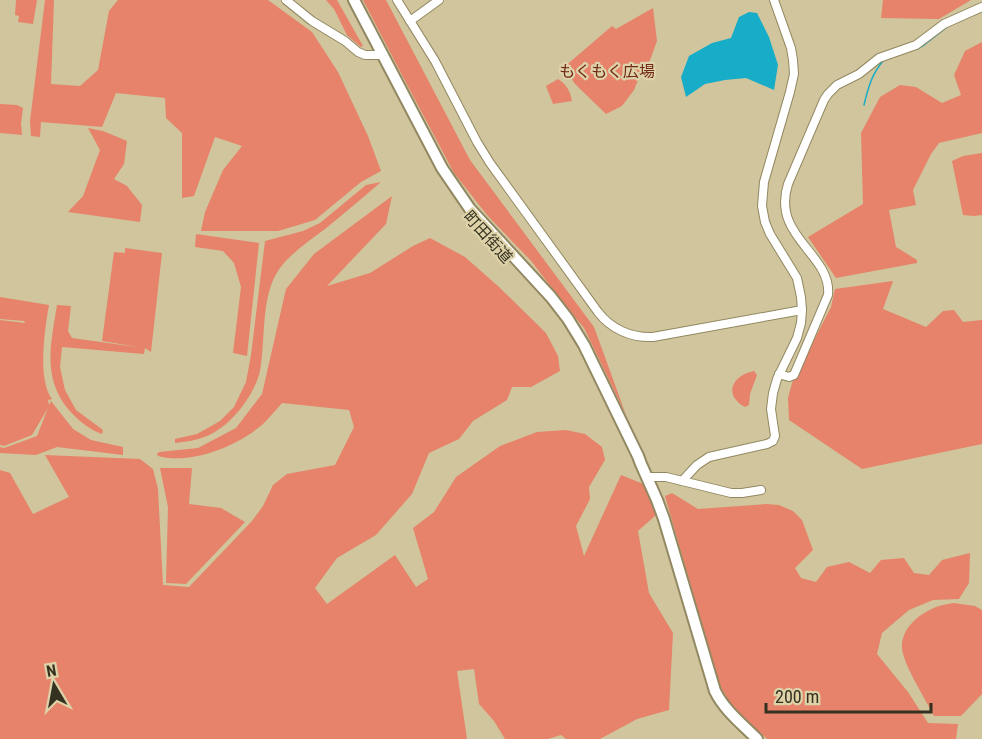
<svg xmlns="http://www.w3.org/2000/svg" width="982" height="739" viewBox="0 0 982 739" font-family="'Roboto Condensed','Noto Sans JP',sans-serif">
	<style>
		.green { fill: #e6836a }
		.water { fill: #17acc7 }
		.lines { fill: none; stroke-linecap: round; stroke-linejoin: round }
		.stream { stroke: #17acc7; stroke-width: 1.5 }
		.tertiary-casing { stroke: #928861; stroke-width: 10 }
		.primary-casing { stroke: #928861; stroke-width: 14 }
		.tertiary { stroke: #fff; stroke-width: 8 }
		.primary { stroke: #fff; stroke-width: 10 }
		.labels { text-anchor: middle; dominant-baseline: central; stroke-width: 4.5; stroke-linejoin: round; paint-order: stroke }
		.park-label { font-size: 16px; fill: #712917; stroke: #ddd2a8 }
		.street-label { font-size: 16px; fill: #353121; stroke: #ddd2a8 }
	</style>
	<rect width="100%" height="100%" fill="#d0c59c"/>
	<g class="green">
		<path d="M16,0H37L33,24L18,22L19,16L15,15Z"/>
		<path d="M45,0H54L51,84L80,86L98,70L109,11L118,0H268L312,32L338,72L368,136L381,171L361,182L315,220L278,231H201L205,212L223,170L242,146L215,137L194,196L182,198V133L166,118L165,98L116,93L102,127L41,122L40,137L31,136L30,121Z"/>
		<path d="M326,0H337L363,46L361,47L347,35L334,9Z"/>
		<path d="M363,0H386L470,160L594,327L626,415L584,328L557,295L532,262L487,215L454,173L403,77Z"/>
		<path d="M883,0H971L939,19L881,18Z"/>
		<path d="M653,8L657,41L650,60L640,75L634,90L622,106L606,114L576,85L563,68L612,26L616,29Z"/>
		<path d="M982,42V133L939,143L931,154L913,190L916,205L889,210L896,247L917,260V263L836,278L808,237L863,204L861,133L880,97L900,85L916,87L942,103L961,95L954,75L965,51Z"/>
		<path d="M558,79C567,85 570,91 572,101L553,104L546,86Z"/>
		<path d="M0,104L17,105L23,108L21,124L22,135L0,133Z"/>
		<path d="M88,128L103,131L127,141L124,164L114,179L127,186L142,205L140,222L68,212L83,196L100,150Z"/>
		<path d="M982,153V215L974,216L963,215L952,161L963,156Z"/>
		<path d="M381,182C363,198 344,213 325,229C310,240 291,253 280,268C260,295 266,339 260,371C254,396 231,426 207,436C197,440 185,442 175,443V439L197,434L220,421L234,407L246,382L251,355L265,241L303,231L320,223L366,185Z"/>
		<path d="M392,196L386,224L327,286L370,273L413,246L430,238L465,257L499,287L546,333L558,356L560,371L531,387H512L507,400L473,421L459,439L429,453L412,494L376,535L337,558L315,588L327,604L395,555L416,587L428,579L413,528L434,512L456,477L500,446L537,432L566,430L585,434L602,447L605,460L589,487L590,499L576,526L584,556L621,475L646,485L656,515L638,531L649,593L673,633L669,710L637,719L600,739H566L561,735L548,739H505L494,721L479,704L474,669L457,671L467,739H0V470L10,473L33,514L69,497L45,455L140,459L153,469L158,489L163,585L189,587L252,521L263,506L273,485L287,474L335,465L354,427L349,410L282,403C276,410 270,417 263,424C238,446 191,465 158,456L157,454L159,452L198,448L236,428L262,394L286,289L314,254Z"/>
		<path d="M196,234L259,243L247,356L233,353L241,287L234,263L223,251L195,247Z"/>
		<path d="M125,248L162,253L151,352L145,348L144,354L62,347L60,367L65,390L76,410L103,430L102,434C88,429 78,420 68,409C42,377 51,343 57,305L71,306L68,331L72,338L144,348L102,341L114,252L125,253Z"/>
		<path d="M893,281L883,309L926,327L943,311L954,310L963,322L982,320V444L862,469L789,420L788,398L792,383L831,307L835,289Z"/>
		<path d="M0,297L49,305C45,328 37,379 52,399L48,400L49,405L51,401L73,429L91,440L123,447V455L57,447L36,455L0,453V447L4,448L37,436L48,408L32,435L4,446L0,445V320L25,323L24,321L0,319Z"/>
		<path d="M754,371L757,375L750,394L749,405L745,407C723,395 732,375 754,371Z"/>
		<path d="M160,468H192L189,504L221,508L245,522L186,584L166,583L168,507Z"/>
		<path d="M672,493L698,509L766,504L779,505L793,511L802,520L813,550L795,568L801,578L816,582L827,567L849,562L870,573L881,560L904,558L914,573L929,575L942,560L970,553L969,583L959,599L933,600L909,610L882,633L877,654L908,692L928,723L958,724L956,739H767L731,705L719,685L665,496Z"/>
		<path d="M954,603L975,606L982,610V694L961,716H934C926,700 903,664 902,648C901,628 919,614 936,607C941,605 948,604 954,603Z"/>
	</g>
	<path class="water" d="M749,12L757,13L769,37L778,65L774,90L746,78L725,80L705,84L686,97L681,77L689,56L712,43L731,38L739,17Z"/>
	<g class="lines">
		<g class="stream">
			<path d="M917,49L924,45L947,27"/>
			<path d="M864,105C868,88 872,73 884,60"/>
		</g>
		<defs>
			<g id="tertiary">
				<path d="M286,0L312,21L345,41L358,52L365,55H382"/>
				<path d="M397,0L435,61L477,142L490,163L598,312C611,329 631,338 653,337L802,310"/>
				<path d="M410,21L439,0"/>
				<path d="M779,374L789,377L794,375L828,295C832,254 771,237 788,184L824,100L828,94L837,85L859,74L879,58L916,45L944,24L982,7"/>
				<path d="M647,477H666L731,493H742L761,490"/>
				<path d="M682,481L697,465L709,457L767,444L773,441L775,436L771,409L773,393L777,379L797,338L801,323L802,310L801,297L797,278L770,234L765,222L762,206L764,182L790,92L794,74L793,60L791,48L774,0"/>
			</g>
			<path id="primary" d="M354,0L442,168L470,209L551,297L568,319L584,345L638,456L641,464L657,500L664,519L715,691C725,711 742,724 757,739"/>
		</defs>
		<use href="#tertiary" class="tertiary-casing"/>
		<use href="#primary" class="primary-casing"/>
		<use href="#tertiary" class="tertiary"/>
		<use href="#primary" class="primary"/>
	</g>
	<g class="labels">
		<g class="park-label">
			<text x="607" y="71">もくもく広場</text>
		</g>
		<g class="street-label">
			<text transform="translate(488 237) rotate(48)">町田街道</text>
		</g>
	</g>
	<g transform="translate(54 685) rotate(350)" stroke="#ddd2a8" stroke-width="4.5" paint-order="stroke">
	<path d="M0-4.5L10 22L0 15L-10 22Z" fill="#353121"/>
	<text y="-9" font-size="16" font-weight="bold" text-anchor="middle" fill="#353121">N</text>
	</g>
	<path d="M766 703v9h165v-9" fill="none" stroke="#353121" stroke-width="3"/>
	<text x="775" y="703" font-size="18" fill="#353121" stroke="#ddd2a8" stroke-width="4.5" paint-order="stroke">200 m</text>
</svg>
